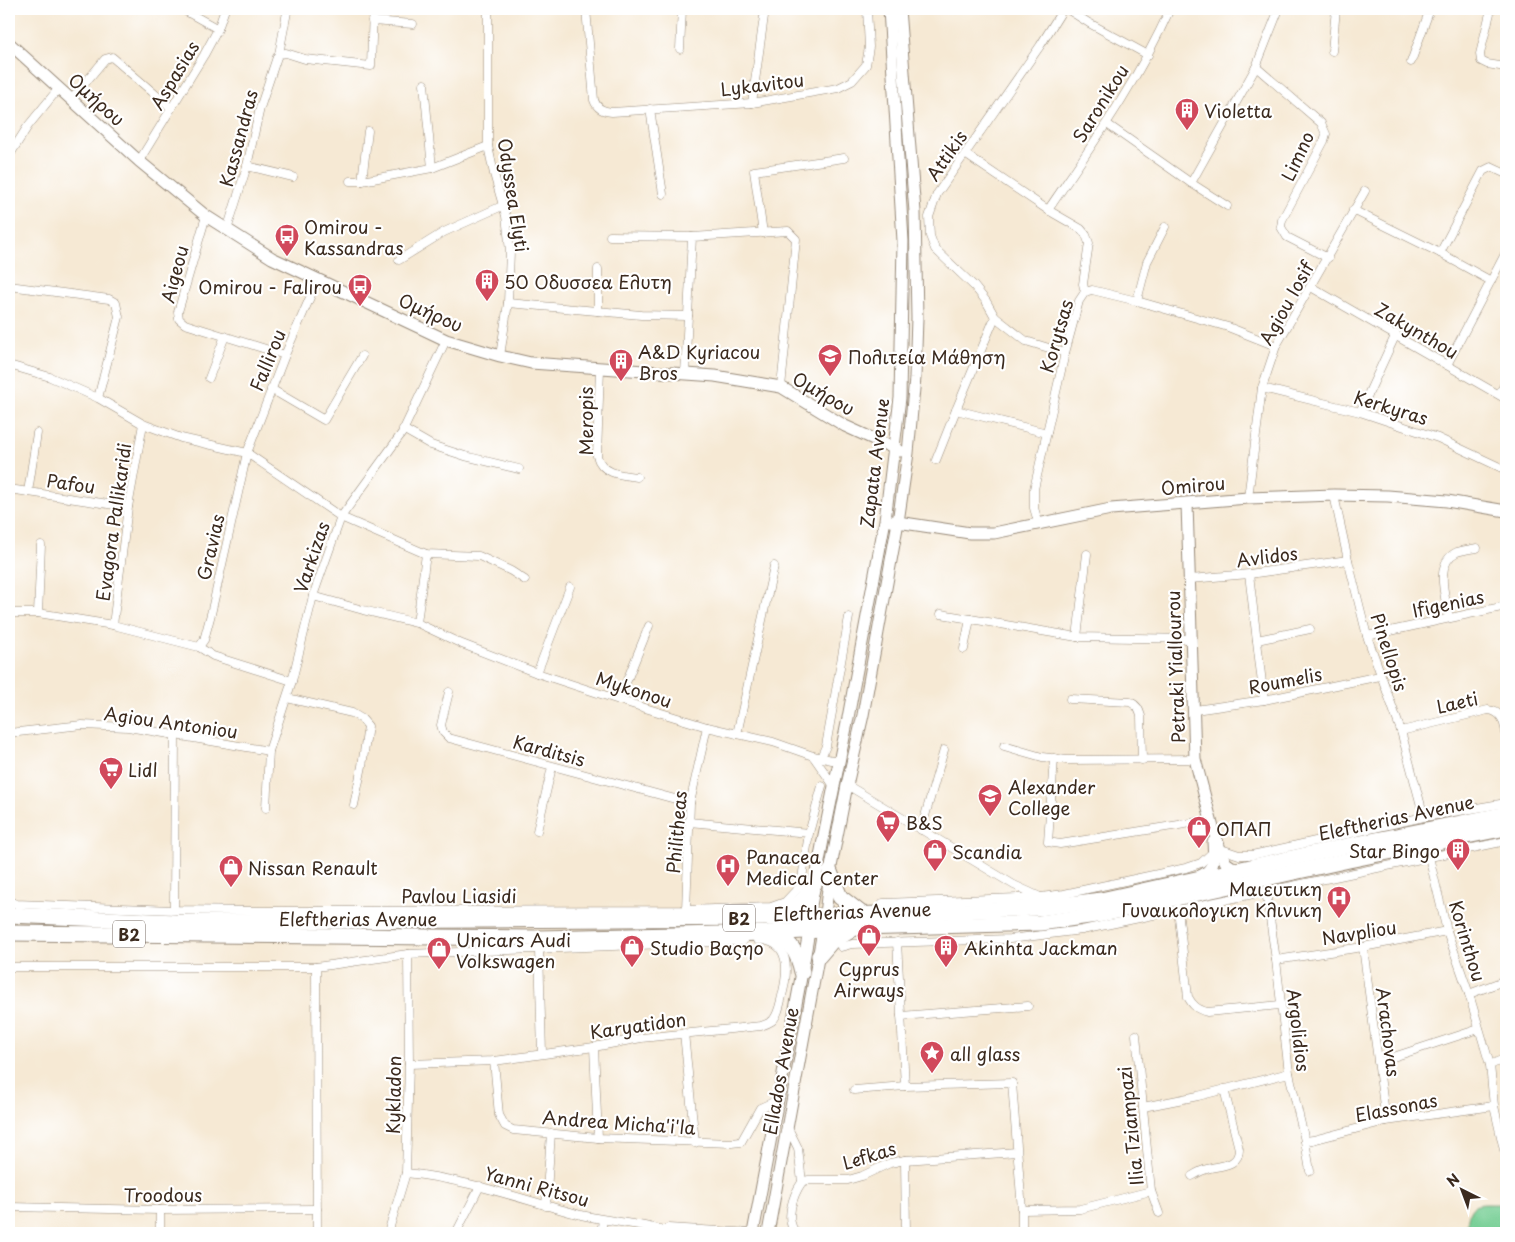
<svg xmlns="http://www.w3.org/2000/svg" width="1515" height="1242" viewBox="0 0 1515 1242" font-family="'Playpen Sans',sans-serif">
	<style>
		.green { fill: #77cf95; stroke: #597c5a }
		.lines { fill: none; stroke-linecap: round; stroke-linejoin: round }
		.street-casing { stroke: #988a79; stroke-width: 9 }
		.secondary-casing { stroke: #988a79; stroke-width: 13 }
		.highway-casing { stroke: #988a79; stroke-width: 17 }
		.street { stroke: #fff; stroke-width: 8 }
		.secondary { stroke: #fff; stroke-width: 11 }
		.highway { stroke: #fff; stroke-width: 15 }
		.labels { text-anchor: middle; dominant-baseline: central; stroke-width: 4.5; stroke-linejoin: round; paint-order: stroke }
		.shield { fill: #fff; stroke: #766a62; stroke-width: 1 }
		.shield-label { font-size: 16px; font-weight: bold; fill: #3b2a1e }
		.street-label { font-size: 18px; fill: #3b2a1e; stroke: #fff }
		.poi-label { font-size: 18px; fill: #3b2a1e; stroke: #fff; text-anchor: start }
	</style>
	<rect width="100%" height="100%" fill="#fff"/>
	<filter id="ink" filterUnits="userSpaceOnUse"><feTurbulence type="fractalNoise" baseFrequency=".02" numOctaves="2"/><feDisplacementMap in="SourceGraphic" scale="10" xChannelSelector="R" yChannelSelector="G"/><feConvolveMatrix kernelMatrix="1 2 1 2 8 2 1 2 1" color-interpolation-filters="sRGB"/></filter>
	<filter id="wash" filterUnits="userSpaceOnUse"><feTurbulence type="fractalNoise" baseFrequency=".0096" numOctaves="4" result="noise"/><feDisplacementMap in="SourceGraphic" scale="20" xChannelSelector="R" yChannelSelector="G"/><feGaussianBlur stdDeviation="1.12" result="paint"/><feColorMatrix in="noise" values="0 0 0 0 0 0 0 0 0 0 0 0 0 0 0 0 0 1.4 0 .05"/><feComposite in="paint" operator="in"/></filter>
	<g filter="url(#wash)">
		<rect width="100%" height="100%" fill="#f6e9d4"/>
		<path class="green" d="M1506,1204V1233H1466C1469,1198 1475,1205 1506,1204Z"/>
	</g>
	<g filter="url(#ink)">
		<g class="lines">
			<defs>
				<g id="street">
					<path d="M182,9L218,29"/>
					<path d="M488,9V146L494,174L506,216L510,251L508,303L500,356"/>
					<path d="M586,9L594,100C597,109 603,111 612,112L752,103L838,88L852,81L866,65L869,47L867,9"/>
					<path d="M1063,9L1040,46L937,194L929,217L930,236L935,249L974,286L986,301L995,317L1026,341L1065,353"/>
					<path d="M1067,9L1089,23L1148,55"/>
					<path d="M1491,9L1480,54L1481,61L1487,64L1506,67"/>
					<path d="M372,21L413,24"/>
					<path d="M680,49L682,9"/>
					<path d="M1332,51L1336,9"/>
					<path d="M279,54L286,53L305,59L371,66L373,9"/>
					<path d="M1411,62L1430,9"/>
					<path d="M1256,67L1321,123L1326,134L1324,141L1282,220L1281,227L1287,237L1328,258"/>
					<path d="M424,84L432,168"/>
					<path d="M72,99L105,59L112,57L171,108"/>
					<path d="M752,103L765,9"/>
					<path d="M650,109L663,194"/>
					<path d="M1107,124L1191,183L1227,206"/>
					<path d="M965,154L1048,210L1081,229L1086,235L1089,243L1083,284L1085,292"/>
					<path d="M9,156L28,126L59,88"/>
					<path d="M139,161L204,55L218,29L225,9"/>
					<path d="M247,166L293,177"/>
					<path d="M350,181H362L432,168L488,146"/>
					<path d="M362,181L368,131"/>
					<path d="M1191,183L1256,67L1279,9"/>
					<path d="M1048,210C1092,145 1138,81 1170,9"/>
					<path d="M1353,210L1440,253L1491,281"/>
					<path d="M206,216L178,312L179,319L185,324L285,355"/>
					<path d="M227,230L247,166L260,108L277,57L279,54L287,12"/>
					<path d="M763,233L754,171L844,158"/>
					<path d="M610,236L692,237"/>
					<path d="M1440,253L1483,171L1491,167L1506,174"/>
					<path d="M399,260L444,232L502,206"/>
					<path d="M598,269V311"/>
					<path d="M9,286L109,299L116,303L119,317L98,398"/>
					<path d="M1311,287L1506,399"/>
					<path d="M1137,301L1147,262L1165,227"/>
					<path d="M508,303L641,315L688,316"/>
					<path d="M9,365L50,377L98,398L143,424L181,438L247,453L341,517L426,554L479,556L511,571L525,580"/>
					<path d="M1447,365L1506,252"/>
					<path d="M600,368L597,456C602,474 621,475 637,477"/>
					<path d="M685,374L692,237L788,231L796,239L781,387"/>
					<path d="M209,378L225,336"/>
					<path d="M1262,388L1360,412L1438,438L1506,470"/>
					<path d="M271,389L324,420L362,356"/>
					<path d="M1499,394L1506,382"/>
					<path d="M956,410L1047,433"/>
					<path d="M1360,412L1396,334"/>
					<path d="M403,429L431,445L465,456L519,469"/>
					<path d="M936,460L956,410L995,317"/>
					<path d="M9,489L128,507"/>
					<path d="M28,492L37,433"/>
					<path d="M1334,495L1348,560L1367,636L1401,731L1424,817"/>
					<path d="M1248,498L1262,388L1276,346L1365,191"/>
					<path d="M1039,525L1034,508V489L1065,353L1079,301L1085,292L1092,290L1137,301L1228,327L1276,346"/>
					<path d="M1249,574L1264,700"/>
					<path d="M1190,579L1249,574L1348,560"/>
					<path d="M313,596L363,610L417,623L462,644L537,673L619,700L707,727L773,742L813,756L832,760H839"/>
					<path d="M9,613H38L113,625L199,647L213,656L292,681"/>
					<path d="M38,613L41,545"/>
					<path d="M941,614L1077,637L1192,639"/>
					<path d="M1449,618C1446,599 1433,563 1457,552C1463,550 1471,549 1477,548"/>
					<path d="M417,623L426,554"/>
					<path d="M113,625L128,507L143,424"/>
					<path d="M1367,636L1506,606"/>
					<path d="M1077,637L1087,554"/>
					<path d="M1257,640L1310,629"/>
					<path d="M199,647L204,640L211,614L247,453L285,355L318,279"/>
					<path d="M964,649L970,619"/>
					<path d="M537,673L570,587"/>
					<path d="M449,692L441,725L443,732L449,738L690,803"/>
					<path d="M287,698L352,713L362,719L368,726L362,766L354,805"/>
					<path d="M1070,699L1130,702C1137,705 1139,709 1141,716L1142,760"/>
					<path d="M619,700L649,626"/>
					<path d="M1195,710L1264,700L1380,676"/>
					<path d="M1401,731L1488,710C1502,711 1504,722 1506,733"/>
					<path d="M9,733L82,725L128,727L269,751"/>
					<path d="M737,734L774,566"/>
					<path d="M1004,746L1042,757L1067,760L1195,759"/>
					<path d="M813,756L834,786"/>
					<path d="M821,757L826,746L849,617"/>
					<path d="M1054,758L1048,842L1060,844L1210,820"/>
					<path d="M847,785L1014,885L1038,896"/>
					<path d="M266,808L269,751L292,681L313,596L341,517L402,433L446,340"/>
					<path d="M689,822L809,833"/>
					<path d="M921,830L944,750"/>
					<path d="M537,831L552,767"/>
					<path d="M1429,857L1447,931L1469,994L1490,1065L1494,1106L1504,1150"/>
					<path d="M1266,891L1276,960L1289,1073L1305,1141L1310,1171"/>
					<path d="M9,901L16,904L42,905L174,910L264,911L686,910L771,907L785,902L801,885L809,833L822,786"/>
					<path d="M883,903L1041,897L1064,894L1186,868L1201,863L1214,851L1224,850L1239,855H1252L1424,817L1506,803"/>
					<path d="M1178,909L1188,997C1193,1006 1197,1009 1207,1012L1280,1005"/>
					<path d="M174,910L175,735"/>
					<path d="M686,910L690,803L707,727"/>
					<path d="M897,942L905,1086"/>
					<path d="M841,947L852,944L1010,939L1082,930L1506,841"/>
					<path d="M1363,947L1386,1121"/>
					<path d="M539,950L542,1053"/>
					<path d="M1276,960L1363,947L1447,931"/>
					<path d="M9,967H316L408,954L743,941"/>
					<path d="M316,967L317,1233"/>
					<path d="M1469,994L1506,980"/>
					<path d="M901,1016L1028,1006"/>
					<path d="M684,1033L695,1143"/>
					<path d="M1136,1035L1151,1191L1159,1213"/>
					<path d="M594,1047L598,1138"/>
					<path d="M494,1061L499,1115L505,1126L513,1130L598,1138L731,1143L741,1142L760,1108L778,1100"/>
					<path d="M1378,1062L1479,1029"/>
					<path d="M409,1064L494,1061L594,1047L641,1038L761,1026C764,1025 769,1023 772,1021C778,1016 780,1004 782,996C788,973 792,939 757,940"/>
					<path d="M1490,1065L1506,1058"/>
					<path d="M854,1090L905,1086L1012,1083L1022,1210V1233"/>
					<path d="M1143,1107L1198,1096L1289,1073"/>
					<path d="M787,1126L798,1148L802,1182"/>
					<path d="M1305,1141L1313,1140L1386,1121L1494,1106"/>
					<path d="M905,1160L906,1233"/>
					<path d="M406,1173C467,1179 523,1200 581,1215C612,1222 645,1224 675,1233"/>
					<path d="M1192,1176C1197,1173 1202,1170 1207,1169C1220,1165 1239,1167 1239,1149L1224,1089"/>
					<path d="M546,1206L551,1133"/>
					<path d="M9,1207L160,1210L317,1209"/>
					<path d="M1022,1210L1080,1209L1151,1191"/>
					<path d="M668,1228L752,1233"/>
					<path d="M160,1233V1210"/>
					<path d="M388,1233L406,1173L409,1064L408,954"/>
					<path d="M456,1233L480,1186"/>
					<path d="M601,1233L603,1220"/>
					<path d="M796,1233C784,1220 793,1195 802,1182L808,1180H848L862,1176L890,1163L905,1160L1017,1152"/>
				</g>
				<g id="secondary">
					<path d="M9,43L139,161L206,216L272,258L446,340L500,356L531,363L715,376L781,387L845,426L900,451"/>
					<path d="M1187,504L1195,759L1213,828L1222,855L1226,863L1232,867L1242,869"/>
					<path d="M891,521L970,533H994L1111,509L1248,498L1334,495L1388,496L1447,501L1506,511"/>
					<path d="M1200,876C1216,869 1214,857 1213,842"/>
					<path d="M753,1233L802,972L809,931V916L823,840L847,723L885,520L900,398L903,241L889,9"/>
					<path d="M768,1233L823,931L830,872L847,785L863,715L898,522L908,453L915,378L917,318L915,212L899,9"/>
				</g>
				<g id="highway">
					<path d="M830,872L840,897L862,914"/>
					<path d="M780,914C798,908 807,896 816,881"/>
					<path d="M9,915L177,922L769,918L1039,908L1101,900L1346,846L1506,814"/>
					<path d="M9,933L538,938L767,933L859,928L1040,923L1103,914L1349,860L1506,828"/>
					<path d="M770,933C790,938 798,953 802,972"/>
					<path d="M819,956L831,942L850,931"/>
				</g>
			</defs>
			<use href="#street" class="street-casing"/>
			<use href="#secondary" class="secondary-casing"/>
			<use href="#highway" class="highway-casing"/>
			<use href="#street" class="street"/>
			<use href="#secondary" class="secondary"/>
			<use href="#highway" class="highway"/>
		</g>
	</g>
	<defs>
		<symbol id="building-pin" viewBox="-11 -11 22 30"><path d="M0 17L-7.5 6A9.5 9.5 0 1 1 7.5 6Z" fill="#d1495b" stroke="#fff"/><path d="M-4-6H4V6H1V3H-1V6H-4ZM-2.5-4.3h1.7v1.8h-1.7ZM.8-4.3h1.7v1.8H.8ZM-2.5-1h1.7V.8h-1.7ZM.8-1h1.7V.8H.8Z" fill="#fff"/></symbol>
		<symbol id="bus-pin" viewBox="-11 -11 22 30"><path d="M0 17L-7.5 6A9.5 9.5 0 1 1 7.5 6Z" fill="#d1495b" stroke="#fff"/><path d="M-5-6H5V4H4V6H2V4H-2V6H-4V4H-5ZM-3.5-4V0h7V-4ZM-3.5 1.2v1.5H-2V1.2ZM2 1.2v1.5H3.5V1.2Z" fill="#fff"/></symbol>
		<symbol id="school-pin" viewBox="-11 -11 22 30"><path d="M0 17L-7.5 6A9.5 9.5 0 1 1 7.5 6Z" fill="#d1495b" stroke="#fff"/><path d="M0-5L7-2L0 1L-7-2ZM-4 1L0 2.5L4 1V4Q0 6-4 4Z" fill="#fff"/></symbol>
		<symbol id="supermarket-pin" viewBox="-11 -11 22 30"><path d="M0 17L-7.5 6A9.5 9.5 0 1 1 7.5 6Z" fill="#d1495b" stroke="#fff"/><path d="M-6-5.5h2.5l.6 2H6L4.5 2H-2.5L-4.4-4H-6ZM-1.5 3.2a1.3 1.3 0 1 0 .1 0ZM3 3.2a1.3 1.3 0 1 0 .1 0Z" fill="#fff"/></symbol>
		<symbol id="university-pin" viewBox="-11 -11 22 30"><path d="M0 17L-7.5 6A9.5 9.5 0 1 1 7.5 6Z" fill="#d1495b" stroke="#fff"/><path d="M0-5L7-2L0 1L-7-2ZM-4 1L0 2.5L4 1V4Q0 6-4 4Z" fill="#fff"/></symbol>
		<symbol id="shop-pin" viewBox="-11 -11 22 30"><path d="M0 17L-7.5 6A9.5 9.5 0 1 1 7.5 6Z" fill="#d1495b" stroke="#fff"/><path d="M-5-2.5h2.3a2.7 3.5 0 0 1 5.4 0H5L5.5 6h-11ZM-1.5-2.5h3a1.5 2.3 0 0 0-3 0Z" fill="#fff"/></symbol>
		<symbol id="hospital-pin" viewBox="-11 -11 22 30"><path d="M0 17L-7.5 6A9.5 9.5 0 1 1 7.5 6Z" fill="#d1495b" stroke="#fff"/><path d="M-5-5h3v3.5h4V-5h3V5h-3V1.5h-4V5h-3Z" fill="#fff"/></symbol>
		<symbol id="sight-pin" viewBox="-11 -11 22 30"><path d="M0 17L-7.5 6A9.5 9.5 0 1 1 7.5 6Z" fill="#d1495b" stroke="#fff"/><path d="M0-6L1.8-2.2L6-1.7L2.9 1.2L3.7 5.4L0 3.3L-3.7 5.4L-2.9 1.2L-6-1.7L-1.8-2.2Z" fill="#fff"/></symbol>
	</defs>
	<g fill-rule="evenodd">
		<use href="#building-pin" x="1173" y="96" width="28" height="38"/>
		<use href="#bus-pin" x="273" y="222" width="28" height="38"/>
		<use href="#building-pin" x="473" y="267" width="28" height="38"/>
		<use href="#bus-pin" x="346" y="272" width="28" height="38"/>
		<use href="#school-pin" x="816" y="342" width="28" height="38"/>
		<use href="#building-pin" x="607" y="347" width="28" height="38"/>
		<use href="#supermarket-pin" x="97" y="755" width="28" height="38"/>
		<use href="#university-pin" x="976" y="782" width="28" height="38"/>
		<use href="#supermarket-pin" x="874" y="808" width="28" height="38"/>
		<use href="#shop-pin" x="1185" y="814" width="28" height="38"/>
		<use href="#building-pin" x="1444" y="836" width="28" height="38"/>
		<use href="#shop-pin" x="921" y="837" width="28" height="38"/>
		<use href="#hospital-pin" x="714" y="852" width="28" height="38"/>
		<use href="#shop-pin" x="217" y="853" width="28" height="38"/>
		<use href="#hospital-pin" x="1325" y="884" width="28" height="38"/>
		<use href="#shop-pin" x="855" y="922" width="28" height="38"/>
		<use href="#shop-pin" x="618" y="933" width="28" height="38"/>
		<use href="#building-pin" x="932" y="933" width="28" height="38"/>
		<use href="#shop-pin" x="425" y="935" width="28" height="38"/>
		<use href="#sight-pin" x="918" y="1039" width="28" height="38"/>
	</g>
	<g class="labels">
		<g class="shield">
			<rect x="723" y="904.5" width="32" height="27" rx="4"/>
			<rect x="113" y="920.5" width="32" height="27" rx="4"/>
		</g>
		<g class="shield-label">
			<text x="739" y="918">B2</text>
			<text x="129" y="934">B2</text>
		</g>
		<g class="street-label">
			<text transform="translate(174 75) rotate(-59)">Aspasias</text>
			<text transform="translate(762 84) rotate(-7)">Lykavitou</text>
			<text transform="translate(97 99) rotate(42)">Ομήρου</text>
			<text transform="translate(1100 103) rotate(-58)">Saronikou</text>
			<text transform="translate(238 138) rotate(-75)">Kassandras</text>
			<text transform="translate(946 155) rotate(-55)">Attikis</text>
			<text transform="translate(1297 156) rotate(-65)">Limno</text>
			<text transform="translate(514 195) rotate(81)">Odyssea Elyti</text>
			<text transform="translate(174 274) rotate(-75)">Aigeou</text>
			<text transform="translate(1286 303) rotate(-61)">Agiou Iosif</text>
			<text transform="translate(431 312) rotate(24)">Ομήρου</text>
			<text transform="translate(1417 330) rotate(30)">Zakynthou</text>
			<text transform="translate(1056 336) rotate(-74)">Korytsas</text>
			<text transform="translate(267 360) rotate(-68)">Fallirou</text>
			<text transform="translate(824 393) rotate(30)">Ομήρου</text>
			<text transform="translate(1391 407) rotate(17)">Kerkyras</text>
			<text transform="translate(585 421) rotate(-90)">Meropis</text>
			<text transform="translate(874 463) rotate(-83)">Zapata Avenue</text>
			<text transform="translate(71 483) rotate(8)">Pafou</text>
			<text transform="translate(1193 485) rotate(-5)">Omirou</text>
			<text transform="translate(113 522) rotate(-82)">Evagora Pallikaridi</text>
			<text transform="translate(210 547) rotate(-77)">Gravias</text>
			<text transform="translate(1267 556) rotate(-7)">Avlidos</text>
			<text transform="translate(311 557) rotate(-71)">Varkizas</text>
			<text transform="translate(1448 603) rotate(-12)">Ifigenias</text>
			<text transform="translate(1390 652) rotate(72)">Pinellopis</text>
			<text transform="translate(1175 667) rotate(-92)">Petraki Yiallourou</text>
			<text transform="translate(1285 680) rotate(-11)">Roumelis</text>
			<text transform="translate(634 689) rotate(18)">Mykonou</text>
			<text transform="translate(1457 702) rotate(-13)">Laeti</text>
			<text transform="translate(171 722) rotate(8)">Agiou Antoniou</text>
			<text transform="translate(549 750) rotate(15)">Karditsis</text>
			<text transform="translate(1396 817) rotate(-12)">Eleftherias Avenue</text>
			<text transform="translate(676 832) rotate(-85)">Philitheas</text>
			<text x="459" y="895">Pavlou Liasidi</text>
			<text transform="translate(852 911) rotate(-2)">Eleftherias Avenue</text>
			<text x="358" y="918">Eleftherias Avenue</text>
			<text transform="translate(1359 932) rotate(-9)">Navpliou</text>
			<text transform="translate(1468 941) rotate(73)">Korinthou</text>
			<text transform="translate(638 1025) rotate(-8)">Karyatidon</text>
			<text transform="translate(1299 1030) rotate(83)">Argolidios</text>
			<text transform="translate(1389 1032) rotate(83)">Arachovas</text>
			<text transform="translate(780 1071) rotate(-80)">Ellados Avenue</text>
			<text transform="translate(393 1095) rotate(-89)">Kykladon</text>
			<text transform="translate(1396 1107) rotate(-11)">Elassonas</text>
			<text transform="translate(619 1122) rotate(4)">Andrea Micha'i'la</text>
			<text transform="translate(1130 1126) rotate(-96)">Ilia Tziampazi</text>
			<text transform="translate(869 1155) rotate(-17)">Lefkas</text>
			<text transform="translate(537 1186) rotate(15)">Yanni Ritsou</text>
			<text x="163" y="1194">Troodous</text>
		</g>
		<g class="poi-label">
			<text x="1204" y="110">Violetta</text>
			<text x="304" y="226">Omirou -<tspan x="304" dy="21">Kassandras</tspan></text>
			<text x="504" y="281">50 Οδυσσεα Ελυτη</text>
			<text x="342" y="286" text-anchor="end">Omirou - Falirou</text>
			<text x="638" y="351">A&amp;D Kyriacou<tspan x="638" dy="21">Bros</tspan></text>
			<text x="848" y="356">Πολιτεία Μάθηση</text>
			<text x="128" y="769">Lidl</text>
			<text x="1008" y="786">Alexander<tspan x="1008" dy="21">College</tspan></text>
			<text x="906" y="822">B&amp;S</text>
			<text x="1216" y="828">ΟΠΑΠ</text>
			<text x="1440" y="850" text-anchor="end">Star Bingo</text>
			<text x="952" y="851">Scandia</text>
			<text x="746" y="856">Panacea<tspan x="746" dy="21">Medical Center</tspan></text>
			<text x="248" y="867">Nissan Renault</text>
			<text x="1322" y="888" text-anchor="end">Μαιευτικη<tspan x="1322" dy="21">Γυναικολογικη Κλινικη</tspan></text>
			<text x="456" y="939">Unicars Audi<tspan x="456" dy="21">Volkswagen</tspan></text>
			<text x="650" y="947">Studio Βαςηο</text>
			<text x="964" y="947">Αkinhta Jackman</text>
			<text x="869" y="968" text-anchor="middle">Cyprus<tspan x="869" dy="21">Airways</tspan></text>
			<text x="950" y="1053">all glass</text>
		</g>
	</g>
	<rect width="1515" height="1242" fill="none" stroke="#fff" stroke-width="30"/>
	<g transform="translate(1462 1190) rotate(318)" stroke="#ffffff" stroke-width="4" paint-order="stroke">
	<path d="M0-4L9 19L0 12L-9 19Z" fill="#3b2a1e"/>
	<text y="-8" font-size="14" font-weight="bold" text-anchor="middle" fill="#3b2a1e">N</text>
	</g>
</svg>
